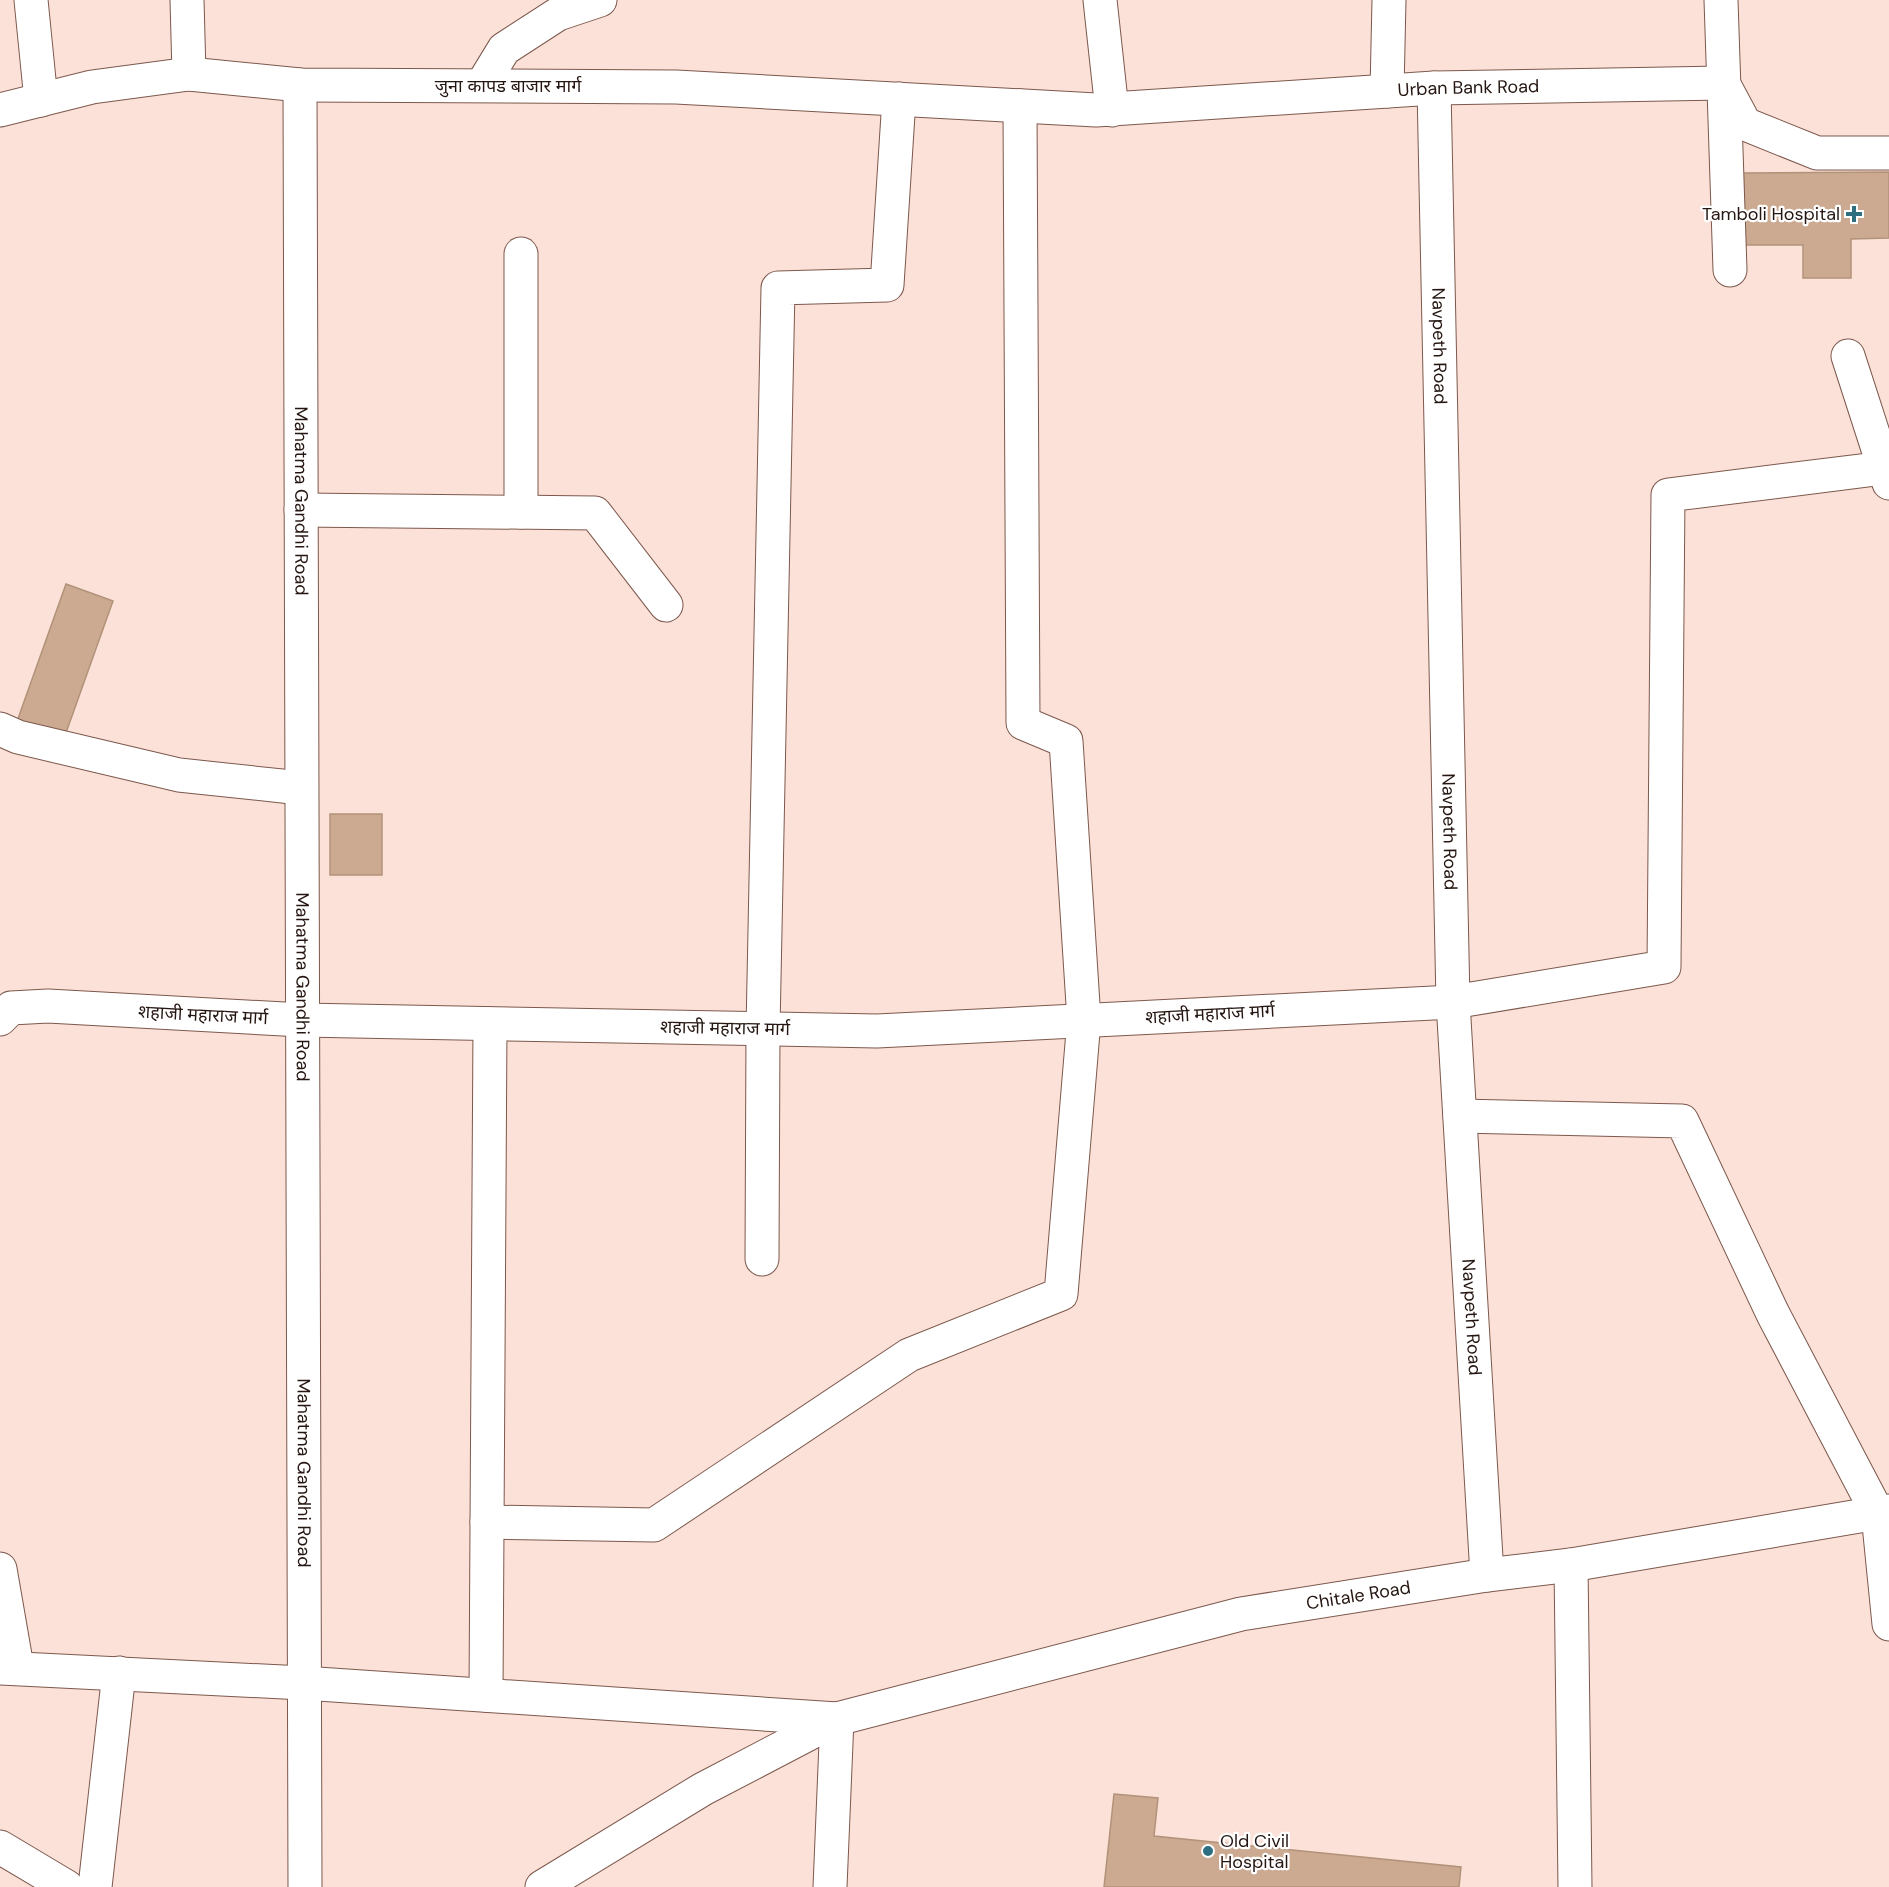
<svg xmlns="http://www.w3.org/2000/svg" width="1889" height="1887" viewBox="0 0 1889 1887" font-family="'DM Sans','Noto Sans Devanagari',sans-serif">
	<style>
		.building { fill: #cbaa91; stroke: #b29279; stroke-width: 1.5 }
		.lines { fill: none; stroke-linecap: round; stroke-linejoin: round }
		.minor-casing { stroke: #7d584c; stroke-width: 35 }
		.minor { stroke: #fff; stroke-width: 33 }
		.poi-dot { fill: #2d6f81; stroke: #fff; stroke-width: 2 }
		.labels { text-anchor: middle; dominant-baseline: central; stroke-width: 4.5; stroke-linejoin: round; paint-order: stroke }
		.street-label { font-size: 18px; fill: #251611; stroke: #fff }
		.poi-label { font-size: 18px; fill: #251611; stroke: #fff; text-anchor: end }
	</style>
	<rect width="100%" height="100%" fill="#fbe1d8"/>
	<g class="building">
		<path d="M1889,172V238L1851,239V278H1803V245H1744L1743,173Z"/>
		<path d="M66,584L113,601L62,744L15,727Z"/>
		<rect x="330" y="814" width="52" height="61"/>
		<path d="M1114,1794L1158,1798L1154,1836L1461,1867L1459,1887H1104Z"/>
	</g>
	<g class="lines">
		<defs>
			<g id="minor">
				<path d="M31,0L41,100"/>
				<path d="M187,0L189,74"/>
				<path d="M1100,0L1112,110"/>
				<path d="M1721,0L1730,270"/>
				<path id="s1" d="M300,85L305,1887"/>
				<path d="M482,85L504,49L558,14L600,0"/>
				<path id="s2" d="M1434,88L1453,1002L1487,1575"/>
				<path d="M1387,91L1389,0"/>
				<path id="s3" d="M0,110L92,87L189,74L300,85L676,87L1096,110L1434,88L1723,83L1745,124L1817,153H1889"/>
				<path d="M1848,356L1889,483"/>
				<path d="M301,510L595,513L666,605"/>
				<path d="M521,512V254"/>
				<path d="M0,729L18,737L179,775L301,788"/>
				<path d="M0,1019L11,1008L48,1006L302,1020L877,1031L1453,1002L1664,967L1668,495L1884,468"/>
				<path d="M1460,1116L1682,1121L1773,1314L1878,1514L1889,1624"/>
				<path d="M762,1259L763,1029L778,288L887,285L899,99"/>
				<path d="M487,1522L654,1525L909,1355L1061,1294L1084,1020L1066,741L1023,723L1020,106"/>
				<path d="M1571,1565L1575,1887"/>
				<path d="M0,1569L17,1667"/>
				<path d="M0,1668L303,1683L837,1719"/>
				<path d="M486,1695L490,1024"/>
				<path d="M0,1847L67,1887"/>
				<path d="M95,1887L119,1673"/>
				<path id="s4" d="M542,1887L703,1789L837,1719L1241,1614L1487,1575L1571,1565L1889,1511"/>
				<path d="M830,1887L837,1719"/>
			</g>
		</defs>
		<use href="#minor" class="minor-casing"/>
		<use href="#minor" class="minor"/>
	</g>
	<g class="poi-dot">
		<path d="M1851 205h6v6h6v6h-6v6h-6v-6h-6v-6h6z"/>
		<circle cx="1208" cy="1851" r="6"/>
	</g>
	<g class="labels">
		<g class="street-label">
			<text x="508" y="86">जुना कापड बाजार मार्ग</text>
			<text stroke="none"><textPath href="#s3" startOffset="1474">Urban Bank Road</textPath></text>
			<text stroke="none"><textPath href="#s2" startOffset="258">Navpeth Road</textPath></text>
			<text stroke="none"><textPath href="#s1" startOffset="416">Mahatma Gandhi Road</textPath></text>
			<text stroke="none"><textPath href="#s2" startOffset="744">Navpeth Road</textPath></text>
			<text stroke="none"><textPath href="#s1" startOffset="902">Mahatma Gandhi Road</textPath></text>
			<text transform="translate(1210 1014) rotate(-3)">शहाजी महाराज मार्ग</text>
			<text transform="translate(203 1015) rotate(3)">शहाजी महाराज मार्ग</text>
			<text transform="translate(725 1028) rotate(1)">शहाजी महाराज मार्ग</text>
			<text stroke="none"><textPath href="#s2" startOffset="1230">Navpeth Road</textPath></text>
			<text stroke="none"><textPath href="#s1" startOffset="1388">Mahatma Gandhi Road</textPath></text>
			<text stroke="none"><textPath href="#s4" startOffset="876">Chitale Road</textPath></text>
		</g>
		<g class="poi-label">
			<text x="1840" y="214">Tamboli Hospital</text>
			<text x="1220" y="1841" text-anchor="start">Old Civil<tspan x="1220" dy="21">Hospital</tspan></text>
		</g>
	</g>
</svg>
